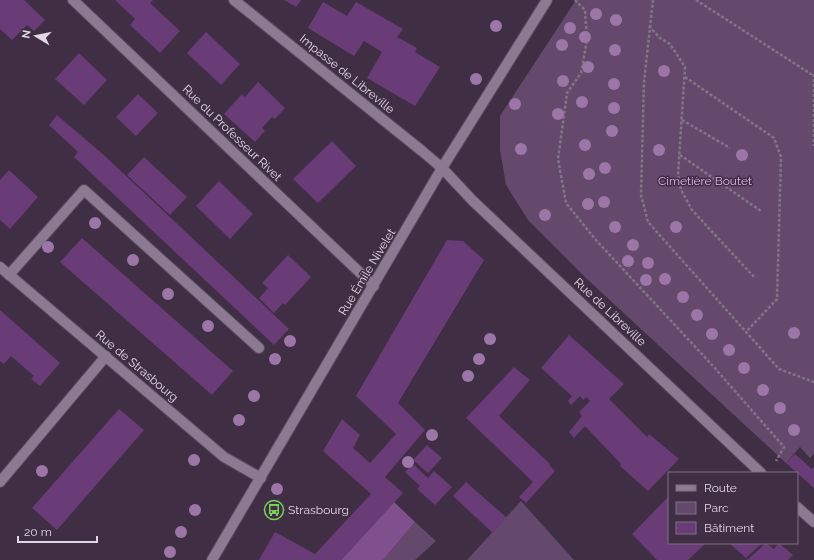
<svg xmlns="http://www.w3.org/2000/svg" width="814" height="560" viewBox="0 0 814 560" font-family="Raleway,sans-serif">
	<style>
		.green { fill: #65496d }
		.forest { fill: #7f508d }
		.building { fill: #693b77 }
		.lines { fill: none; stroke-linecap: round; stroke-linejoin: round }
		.minor-casing { stroke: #5a4c5e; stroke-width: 12 }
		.path { stroke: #837587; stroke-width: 2.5; stroke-dasharray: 3 2; stroke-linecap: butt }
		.minor { stroke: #8c7992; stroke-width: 10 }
		.tree { fill: #9b76a6 }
		.labels { text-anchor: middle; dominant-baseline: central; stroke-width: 3; stroke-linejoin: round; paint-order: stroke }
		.street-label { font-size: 12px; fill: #e1d6e4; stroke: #3f2e44 }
		.park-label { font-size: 12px; fill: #e7b1f7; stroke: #3f2e44 }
		.poi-label { font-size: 12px; fill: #e1d6e4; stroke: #3f2e44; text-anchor: start }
	</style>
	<rect width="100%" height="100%" fill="#3f2e44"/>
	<g class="green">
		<path d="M576,0H814V454L810,458L800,447L786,463L588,280L528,220L506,185L500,150V116Z"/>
		<path d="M521,501L574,560H467Z"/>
		<path d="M415,522L436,541L415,560H383Z"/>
	</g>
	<path class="forest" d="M394,502L415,522L383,560H341Z"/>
	<g class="building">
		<path d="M0,0H24L45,20L34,31L27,25L12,40L0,29Z"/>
		<path d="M115,0H153L150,3L180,31L160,53L130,25L135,19Z"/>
		<path d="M284,0H301L296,7Z"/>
		<path d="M323,2L347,16L356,2L403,29L397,37L417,48L415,52L440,67L415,106L367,78L382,52L364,41L354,56L308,28Z"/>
		<path d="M206,32L240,64L221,85L187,53Z"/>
		<path d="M79,53L107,80L84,105L55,79Z"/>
		<path d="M258,82L285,108L275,119L272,117L262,128L265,131L255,142L224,114L242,94L245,97Z"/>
		<path d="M138,94L158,113L136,136L116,117Z"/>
		<path d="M57,115L106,157L289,329L274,345L74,157L78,152L49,125Z"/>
		<path d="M332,141L356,166L318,203L293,179Z"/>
		<path d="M144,157L187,197L170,215L127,175Z"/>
		<path d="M9,170L38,197L10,229L0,220V180Z"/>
		<path d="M219,181L253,214L230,239L196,206Z"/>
		<path d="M82,238L233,371L212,395L60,262Z"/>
		<path d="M447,240L463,241L484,260L398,403L425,430L385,477L403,493L341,560H259L275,532L315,554L371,494L323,451L342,419L360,435L353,448L370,463L396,434L356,396Z"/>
		<path d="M288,255L311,277L285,305L283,303L274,313L259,298L268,288L262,283Z"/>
		<path d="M0,310L60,363L40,386L31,379L34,376L11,356L4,364L0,361Z"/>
		<path d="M569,335L624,384L609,399L647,437L649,434L679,459L648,491L620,466L621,464L585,426L574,438L569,432L582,416L579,412L590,401L586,397L583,400L580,396L571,405L568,401L572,396L541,368Z"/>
		<path d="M514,367L530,380L499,416L550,464L549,465L555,471L526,503L519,497L533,482L466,418Z"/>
		<path d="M119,409L144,430L57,530L32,508Z"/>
		<path d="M427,445L442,458L428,473L413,460Z"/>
		<path d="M795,454L812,469L814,467V488L786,463Z"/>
		<path d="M413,464L428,478L434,471L452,487L435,505L417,489L420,486L405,472Z"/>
		<path d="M466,482L507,518L493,533L453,496Z"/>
		<path d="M669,496V543H706L688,560H657L632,534Z"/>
		<path d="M729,543H762L746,558Z"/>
		<path d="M766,543L774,549L779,543L793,555L788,560H747Z"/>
	</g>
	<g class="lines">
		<defs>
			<g id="minor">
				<path d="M73,0L374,286"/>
				<path d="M234,0L422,151L442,168L473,201L761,473"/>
				<path d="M0,267L224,457L261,478"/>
				<path d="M9,275L84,190L259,348"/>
				<path d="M0,482L106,356"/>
				<path d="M797,507L814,522"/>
				<path d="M212,560L442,168L547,0"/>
			</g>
		</defs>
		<use href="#minor" class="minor-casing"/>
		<g class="path">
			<path d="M575,0L585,10L587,40L581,73L567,93L558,159L566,203L595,239L713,366L784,447L776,461"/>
			<path d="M653,0L644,82L641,195L648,222L779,369L814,382"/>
			<path d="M696,0L814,76"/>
			<path d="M649,26L660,38L670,44L685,67L678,175L681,190L692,210L755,278"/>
			<path d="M814,74V146"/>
			<path d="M685,77L774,138L781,157L777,299L746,332"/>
			<path d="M682,120L730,148"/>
			<path d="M680,155L761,211"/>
		</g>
		<use href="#minor" class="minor"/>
	</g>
	<g class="tree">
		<circle cx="596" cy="14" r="6"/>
		<circle cx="616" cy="20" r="6"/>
		<circle cx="496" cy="26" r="6"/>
		<circle cx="570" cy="28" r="6"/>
		<circle cx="585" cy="37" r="6"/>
		<circle cx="562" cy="45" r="6"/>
		<circle cx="615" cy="50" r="6"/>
		<circle cx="588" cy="67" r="6"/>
		<circle cx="664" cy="71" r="6"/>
		<circle cx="476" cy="79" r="6"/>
		<circle cx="563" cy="81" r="6"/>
		<circle cx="614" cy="84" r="6"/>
		<circle cx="582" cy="102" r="6"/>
		<circle cx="515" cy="104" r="6"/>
		<circle cx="614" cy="108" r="6"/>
		<circle cx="558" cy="114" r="6"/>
		<circle cx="612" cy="131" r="6"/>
		<circle cx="585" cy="145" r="6"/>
		<circle cx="521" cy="149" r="6"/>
		<circle cx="659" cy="150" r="6"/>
		<circle cx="742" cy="155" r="6"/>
		<circle cx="605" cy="168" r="6"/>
		<circle cx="589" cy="174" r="6"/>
		<circle cx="604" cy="202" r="6"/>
		<circle cx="588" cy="204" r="6"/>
		<circle cx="545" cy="215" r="6"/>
		<circle cx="95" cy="223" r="6"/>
		<circle cx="615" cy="227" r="6"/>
		<circle cx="676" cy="227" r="6"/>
		<circle cx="633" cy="245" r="6"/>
		<circle cx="48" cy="247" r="6"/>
		<circle cx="133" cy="260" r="6"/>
		<circle cx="628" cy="261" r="6"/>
		<circle cx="648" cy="263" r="6"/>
		<circle cx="665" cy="279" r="6"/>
		<circle cx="646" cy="280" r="6"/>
		<circle cx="168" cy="294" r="6"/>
		<circle cx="683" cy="297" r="6"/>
		<circle cx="697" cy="315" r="6"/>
		<circle cx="208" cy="326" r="6"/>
		<circle cx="794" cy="333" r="6"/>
		<circle cx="712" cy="334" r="6"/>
		<circle cx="490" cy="339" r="6"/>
		<circle cx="290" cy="341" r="6"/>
		<circle cx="729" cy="350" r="6"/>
		<circle cx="275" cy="359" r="6"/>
		<circle cx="479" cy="359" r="6"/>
		<circle cx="744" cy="368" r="6"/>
		<circle cx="468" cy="376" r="6"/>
		<circle cx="763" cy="390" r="6"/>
		<circle cx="254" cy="396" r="6"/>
		<circle cx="780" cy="408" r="6"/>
		<circle cx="239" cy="420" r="6"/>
		<circle cx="794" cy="430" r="6"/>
		<circle cx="432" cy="435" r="6"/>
		<circle cx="194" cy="460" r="6"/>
		<circle cx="408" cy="462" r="6"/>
		<circle cx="42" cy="471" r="6"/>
		<circle cx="277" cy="489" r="6"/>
		<circle cx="195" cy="510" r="6"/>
		<circle cx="181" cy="532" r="6"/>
		<circle cx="170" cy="552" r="6"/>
	</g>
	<defs>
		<symbol id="bus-ring" viewBox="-11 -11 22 22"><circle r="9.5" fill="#3f2e44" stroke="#78d158" stroke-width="1.5"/><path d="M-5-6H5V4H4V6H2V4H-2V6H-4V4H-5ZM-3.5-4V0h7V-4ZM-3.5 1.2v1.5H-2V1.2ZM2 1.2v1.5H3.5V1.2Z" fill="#78d158"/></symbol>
	</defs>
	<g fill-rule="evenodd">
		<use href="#bus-ring" x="263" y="499" width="22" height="22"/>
	</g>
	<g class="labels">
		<g class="street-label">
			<text transform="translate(347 74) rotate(39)">Impasse de Libreville</text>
			<text transform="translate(232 133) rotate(44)">Rue du Professeur Rivet</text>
			<text transform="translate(367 272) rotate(-59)">Rue Émile Nivelet</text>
			<text transform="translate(610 312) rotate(43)">Rue de Libreville</text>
			<text transform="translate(137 366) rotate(40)">Rue de Strasbourg</text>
		</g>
		<g class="park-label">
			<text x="705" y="181">Cimetière Boutet</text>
		</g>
		<g class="poi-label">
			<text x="288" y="510">Strasbourg</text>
		</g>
	</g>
	<rect x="668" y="472" width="130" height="72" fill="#3f2e44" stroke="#807184"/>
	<rect x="676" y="485" width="20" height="6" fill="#8c7992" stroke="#807184"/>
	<text x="704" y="492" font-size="12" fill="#e1d6e4">Route</text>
	<rect x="676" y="502" width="20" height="12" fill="#65496d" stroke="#807184"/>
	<text x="704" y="512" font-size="12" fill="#e1d6e4">Parc</text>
	<rect x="676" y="522" width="20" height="12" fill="#693b77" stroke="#807184"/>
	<text x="704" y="532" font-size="12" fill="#e1d6e4">Bâtiment</text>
	<g transform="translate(36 36) rotate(280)" stroke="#3f2e44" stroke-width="3" paint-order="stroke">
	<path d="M0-3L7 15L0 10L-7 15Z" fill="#e1d6e4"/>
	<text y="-6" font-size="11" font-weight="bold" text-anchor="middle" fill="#e1d6e4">N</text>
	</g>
	<path d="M18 536v6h79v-6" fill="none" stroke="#e1d6e4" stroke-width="2"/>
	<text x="24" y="536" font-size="12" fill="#e1d6e4" stroke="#3f2e44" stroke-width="3" paint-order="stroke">20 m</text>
</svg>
